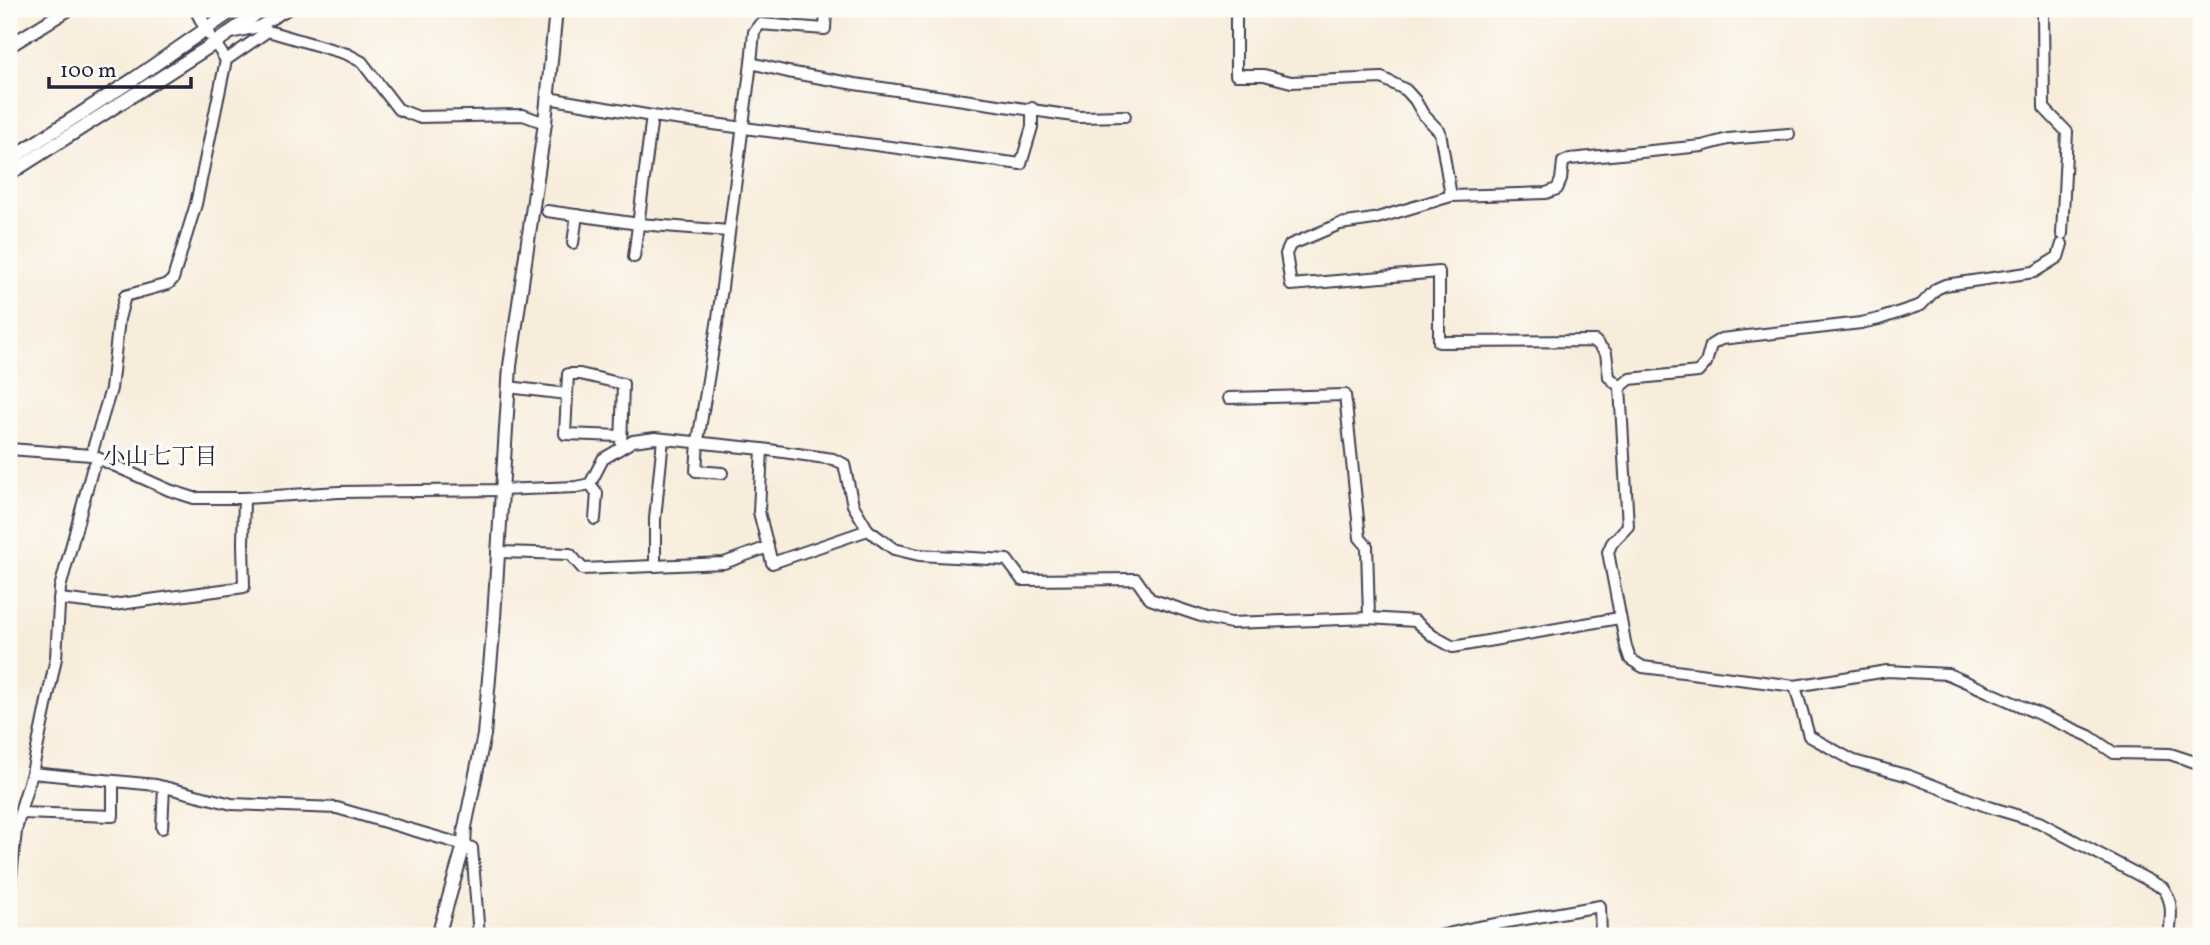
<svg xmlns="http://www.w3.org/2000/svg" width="2210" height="945" viewBox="0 0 2210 945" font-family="Vollkorn,'Noto Serif JP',serif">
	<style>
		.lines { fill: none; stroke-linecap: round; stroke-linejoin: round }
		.minor-casing { stroke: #424053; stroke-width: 14 }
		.tertiary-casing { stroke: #424053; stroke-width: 16 }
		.minor { stroke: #fff; stroke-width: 10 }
		.tertiary { stroke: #fff; stroke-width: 12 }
		.labels { text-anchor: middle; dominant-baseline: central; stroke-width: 6; stroke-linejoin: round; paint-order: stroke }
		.neighbourhood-label { font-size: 23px; fill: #22223b; stroke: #fdfcf7 }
	</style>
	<rect width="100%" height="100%" fill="#fdfcf7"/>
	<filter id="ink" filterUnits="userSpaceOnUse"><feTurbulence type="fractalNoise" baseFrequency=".0143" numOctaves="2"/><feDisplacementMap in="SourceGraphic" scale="14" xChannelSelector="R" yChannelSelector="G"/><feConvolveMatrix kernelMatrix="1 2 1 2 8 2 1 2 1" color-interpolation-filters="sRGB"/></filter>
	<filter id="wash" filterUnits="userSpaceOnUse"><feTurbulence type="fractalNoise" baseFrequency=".00686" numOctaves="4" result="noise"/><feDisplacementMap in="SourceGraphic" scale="28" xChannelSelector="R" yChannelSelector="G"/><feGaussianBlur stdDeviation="1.57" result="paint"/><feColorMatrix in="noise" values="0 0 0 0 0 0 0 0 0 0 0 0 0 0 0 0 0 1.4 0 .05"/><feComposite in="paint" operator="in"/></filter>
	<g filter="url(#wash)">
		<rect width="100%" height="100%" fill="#f8eddb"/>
	</g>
	<g filter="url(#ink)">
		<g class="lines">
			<defs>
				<g id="minor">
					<path d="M1238,9L1236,18V75H1264L1291,82L1382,78L1406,90L1415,100L1423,114L1440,132L1451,196"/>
					<path d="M2041,9L2043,12L2044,108L2067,132L2062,234"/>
					<path d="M230,33L258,27L288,9"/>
					<path d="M215,43L226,60L268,31L347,54L362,62L398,109L418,117L523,115L545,123"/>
					<path d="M751,63L788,72L855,84L1080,117L1125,116"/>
					<path d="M548,98L652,116L1021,164L1032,127V108"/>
					<path d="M1789,134L1728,139L1702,146L1570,159L1563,162L1561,180L1557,189L1546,193L1451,196L1374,219L1340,224L1290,245L1286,254L1291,285L1439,272V342L1595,341L1606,353L1609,377L1620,387L1628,526L1612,543L1608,552L1626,647L1630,659L1643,667L1795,686L1887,671L1948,674L2089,736L2114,753L2170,754L2201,764"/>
					<path d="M547,211L639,224L729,231"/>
					<path d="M573,243L577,215"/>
					<path d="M634,257L652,116"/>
					<path d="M508,387L567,394"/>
					<path d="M1620,387L1630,379L1698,372L1706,363L1711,345L1721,339L1861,323L1879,319L1921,305L1936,289L1945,285L2034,272L2058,257L2062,244"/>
					<path d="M1229,398L1345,395L1360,538L1367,546L1369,618"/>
					<path d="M621,447L623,384L580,374H568L565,434L621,436"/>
					<path d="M9,449L91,455L169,490L194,498H244L339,492L500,490L576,487L590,484L603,459L633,441L655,438L762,449L833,459L844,464L853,505L868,530L894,549L919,555L1007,560L1022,580L1136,579L1150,599L1207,618L1231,623L1369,618L1415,621L1433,636L1453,647L1619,618"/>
					<path d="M762,449L759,512L772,563L868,530"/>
					<path d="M91,455L111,389L119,319L125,296L168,284L173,279L196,204L226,60"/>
					<path d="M722,473L696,471L698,441L718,318L751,63L754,32L760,24L825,29L826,9"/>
					<path d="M590,484L597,493L595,519"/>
					<path d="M497,552L570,554L583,569L724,563L768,547"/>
					<path d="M655,566V519L663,439"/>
					<path d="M59,599L113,605L244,587L243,543L244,498"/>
					<path d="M1795,686L1809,736L1854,761L1909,776L1986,806L2039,822L2163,888C2174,902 2171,919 2169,936"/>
					<path d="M32,773L156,785L232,804L337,808L464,845L472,848L479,936"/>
					<path d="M20,813L113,816V781"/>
					<path d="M162,828L164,787"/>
					<path d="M9,895L16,831L22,805L32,773L56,658L60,588L92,470L98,459"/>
					<path d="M1439,936L1473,928L1600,906L1601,936"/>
				</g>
				<g id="tertiary">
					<path d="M196,9L209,34"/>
					<path d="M9,46L69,9"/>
					<path d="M9,160L134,79L235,9"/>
					<path d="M9,174L215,43L263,9"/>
					<path d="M438,936L464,845L465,827L484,735L493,633L510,366L545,123L556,9"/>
				</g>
			</defs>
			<use href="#minor" class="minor-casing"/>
			<use href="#tertiary" class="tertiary-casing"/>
			<use href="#minor" class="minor"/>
			<use href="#tertiary" class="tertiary"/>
		</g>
	</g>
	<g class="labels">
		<g class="neighbourhood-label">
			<text x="160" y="458">小山七丁目</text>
		</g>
	</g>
	<rect width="2210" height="945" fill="none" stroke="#fdfcf7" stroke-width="35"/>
	<path d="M49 77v10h142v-10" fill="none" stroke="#22223b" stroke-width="3.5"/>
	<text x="60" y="77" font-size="21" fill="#22223b" stroke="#fdfcf7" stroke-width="5" paint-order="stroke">100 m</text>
</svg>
